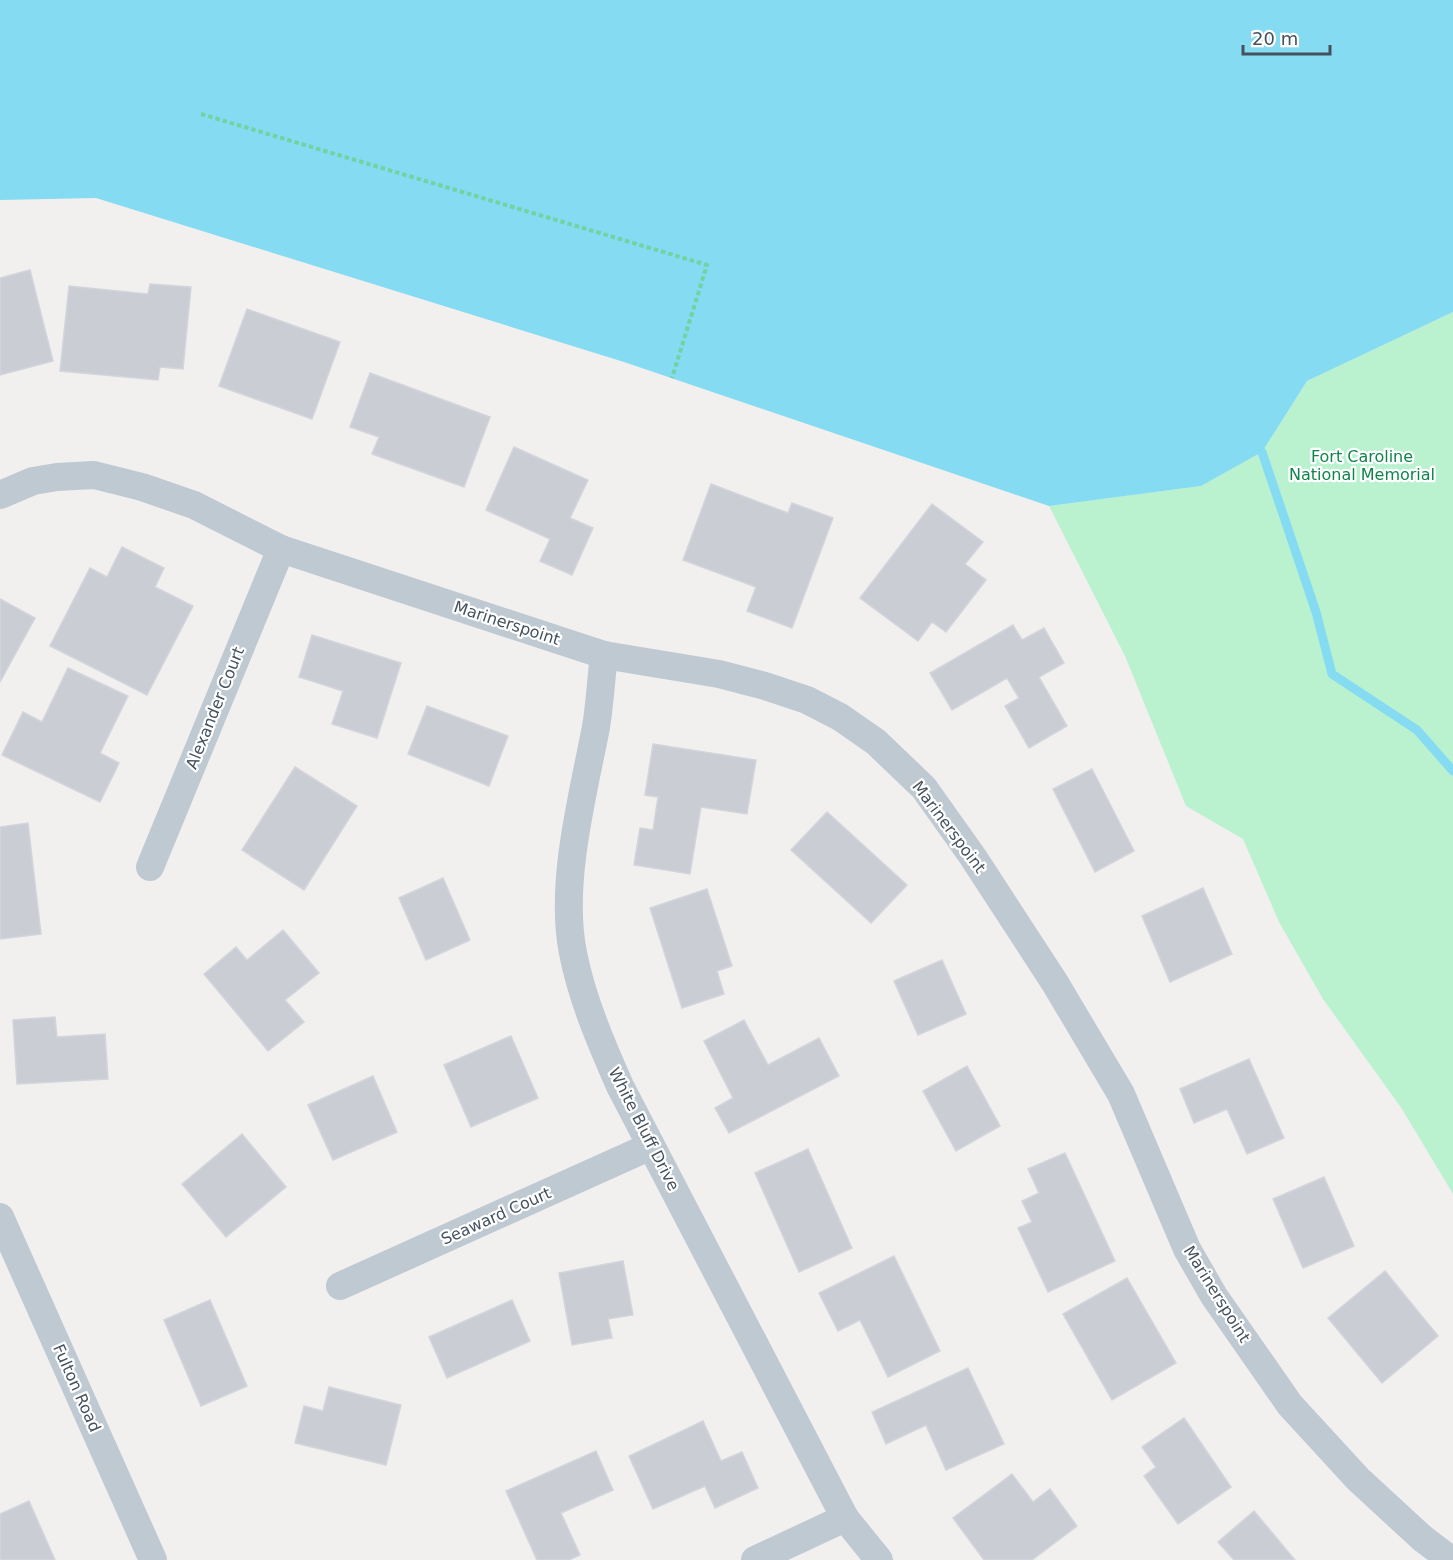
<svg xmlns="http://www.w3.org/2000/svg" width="1453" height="1560" viewBox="0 0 1453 1560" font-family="'DejaVu Sans',sans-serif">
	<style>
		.green { fill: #baf2d0 }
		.water { fill: #84dbf2 }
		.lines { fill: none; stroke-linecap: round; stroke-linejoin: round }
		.stream { stroke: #84dbf2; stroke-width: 9 }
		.building { fill: #caced4; stroke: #d2d5db; stroke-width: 1.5 }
		.path { stroke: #6fd3a2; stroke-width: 4; stroke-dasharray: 4.5 3; stroke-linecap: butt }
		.street { stroke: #bec9d2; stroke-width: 28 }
		.labels { text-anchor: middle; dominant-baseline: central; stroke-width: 4.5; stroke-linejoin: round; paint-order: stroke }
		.park-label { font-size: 16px; fill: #10854b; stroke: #fff }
		.street-label { font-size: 16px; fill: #45525e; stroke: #fff }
	</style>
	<rect width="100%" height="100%" fill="#f2efef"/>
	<path class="green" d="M1453,312V1194L1402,1109L1323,999L1279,922L1243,839L1186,806L1125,656L1049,506L1201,486L1262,452L1307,381Z"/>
	<path class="water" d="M0,0H1453V312L1307,381L1262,452L1201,486L1049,506L624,362L96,198L0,200Z"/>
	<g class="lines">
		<path class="stream" d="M1262,452L1316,612L1332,674L1417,730L1453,771"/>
	</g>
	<g class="building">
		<path d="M30,270L53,361L0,375V278Z"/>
		<path d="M150,284L191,287L183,369L160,367L158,380L60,371L69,286L148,294Z"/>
		<path d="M247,309L340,342L312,419L219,386Z"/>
		<path d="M370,373L490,417L464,487L372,454L379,437L350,427Z"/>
		<path d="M514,447L588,480L570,518L593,528L572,575L540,561L550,539L486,510Z"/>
		<path d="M711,484L788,513L792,503L833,518L792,628L747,611L756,587L683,560Z"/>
		<path d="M932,504L983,542L965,564L986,580L946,632L932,622L918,641L860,598Z"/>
		<path d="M122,547L164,568L155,587L193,606L147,695L50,646L90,568L107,577Z"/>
		<path d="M0,599L35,618L0,682Z"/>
		<path d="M1013,625L1022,640L1044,628L1064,663L1039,677L1067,726L1029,748L1005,706L1019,698L1007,678L952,710L930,673Z"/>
		<path d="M312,635L401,663L377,738L332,724L343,691L299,677Z"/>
		<path d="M68,668L128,696L100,753L119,763L100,802L2,755L23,712L42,722Z"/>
		<path d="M427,706L508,736L489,786L408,754Z"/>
		<path d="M653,744L756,760L747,814L701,807L690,874L634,865L640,828L653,830L658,797L645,795Z"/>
		<path d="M295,767L357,806L304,890L242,850Z"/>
		<path d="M1092,769L1134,851L1095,872L1053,789Z"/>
		<path d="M827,812L907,885L871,923L791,850Z"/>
		<path d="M28,823L41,934L0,939V827Z"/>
		<path d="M443,878L470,940L426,960L399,898Z"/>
		<path d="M1203,888L1232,954L1170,982L1142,916Z"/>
		<path d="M707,889L732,966L717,971L724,994L682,1008L650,908Z"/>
		<path d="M283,930L319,973L285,1000L304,1022L268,1051L204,974L236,947L247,960Z"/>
		<path d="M942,960L966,1014L918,1035L894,981Z"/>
		<path d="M55,1017L57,1037L105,1034L108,1079L17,1084L13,1020Z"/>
		<path d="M744,1020L768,1065L819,1038L839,1076L729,1133L715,1108L733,1098L704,1041Z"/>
		<path d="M511,1036L538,1098L471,1127L444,1065Z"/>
		<path d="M1249,1059L1284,1138L1247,1154L1227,1109L1194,1123L1180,1089Z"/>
		<path d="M967,1066L1000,1126L956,1151L923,1091Z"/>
		<path d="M373,1076L397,1132L333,1160L308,1105Z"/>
		<path d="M242,1134L286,1187L226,1237L182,1184Z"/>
		<path d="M808,1149L852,1248L799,1272L755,1173Z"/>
		<path d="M1065,1153L1115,1261L1048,1292L1018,1228L1032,1222L1022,1201L1039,1193L1028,1169Z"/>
		<path d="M1324,1177L1354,1246L1303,1268L1273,1199Z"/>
		<path d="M894,1256L940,1351L888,1377L860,1320L838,1331L819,1293Z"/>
		<path d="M623,1261L633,1315L608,1319L612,1338L572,1345L559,1273Z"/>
		<path d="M1385,1271L1438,1336L1382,1383L1328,1318Z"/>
		<path d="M1127,1278L1176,1363L1112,1400L1063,1314Z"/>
		<path d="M210,1300L247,1386L201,1406L164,1320Z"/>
		<path d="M512,1300L530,1341L447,1378L429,1337Z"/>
		<path d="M968,1368L1004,1444L946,1470L926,1425L886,1444L872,1412Z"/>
		<path d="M329,1387L401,1405L386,1465L295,1443L304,1406L323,1411Z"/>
		<path d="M1184,1418L1231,1487L1178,1524L1144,1476L1156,1467L1142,1447Z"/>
		<path d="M703,1421L721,1461L742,1452L758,1488L715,1508L705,1486L653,1509L629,1456Z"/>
		<path d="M596,1451L613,1490L561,1513L580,1555L569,1560H537L506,1491Z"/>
		<path d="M1012,1474L1033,1502L1050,1489L1077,1526L1032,1560H984L953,1518Z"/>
		<path d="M29,1501L55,1560H0V1514Z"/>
		<path d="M1254,1511L1295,1560H1234L1218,1542Z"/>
	</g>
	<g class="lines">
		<path class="path" d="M201,114L707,265L672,378"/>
		<g class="street">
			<path d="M0,495L33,481L57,477L94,475L142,487L194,505L281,549L604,655L719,674L765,686L807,700L840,717L876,742L924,788L973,857L1055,983L1121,1094L1187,1249L1214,1296L1290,1405L1358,1479L1422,1538L1451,1560"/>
			<path d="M604,655C601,679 600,703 596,727C583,795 559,884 573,953C582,999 601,1043 620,1086L845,1518L879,1560"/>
			<path d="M150,867L281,549"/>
			<path d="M0,1217L153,1560"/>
			<path d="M340,1286L651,1146"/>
			<path d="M755,1560L845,1518"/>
		</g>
	</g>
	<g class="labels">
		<g class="park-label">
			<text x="1362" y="456">Fort Caroline<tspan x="1362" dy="18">National Memorial</tspan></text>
		</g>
		<g class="street-label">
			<text transform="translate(507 623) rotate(18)">Marinerspoint</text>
			<text transform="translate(215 708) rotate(-68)">Alexander Court</text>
			<text transform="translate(949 827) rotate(53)">Marinerspoint</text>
			<text transform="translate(644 1129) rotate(63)">White Bluff Drive</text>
			<text transform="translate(496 1216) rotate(-24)">Seaward Court</text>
			<text transform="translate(1217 1294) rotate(58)">Marinerspoint</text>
			<text transform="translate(77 1388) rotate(66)">Fulton Road</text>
		</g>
	</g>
	<path d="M1243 45v9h87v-9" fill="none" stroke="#45525e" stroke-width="3"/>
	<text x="1252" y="45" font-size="18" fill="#45525e" stroke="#ffffff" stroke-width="4.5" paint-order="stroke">20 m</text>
</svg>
